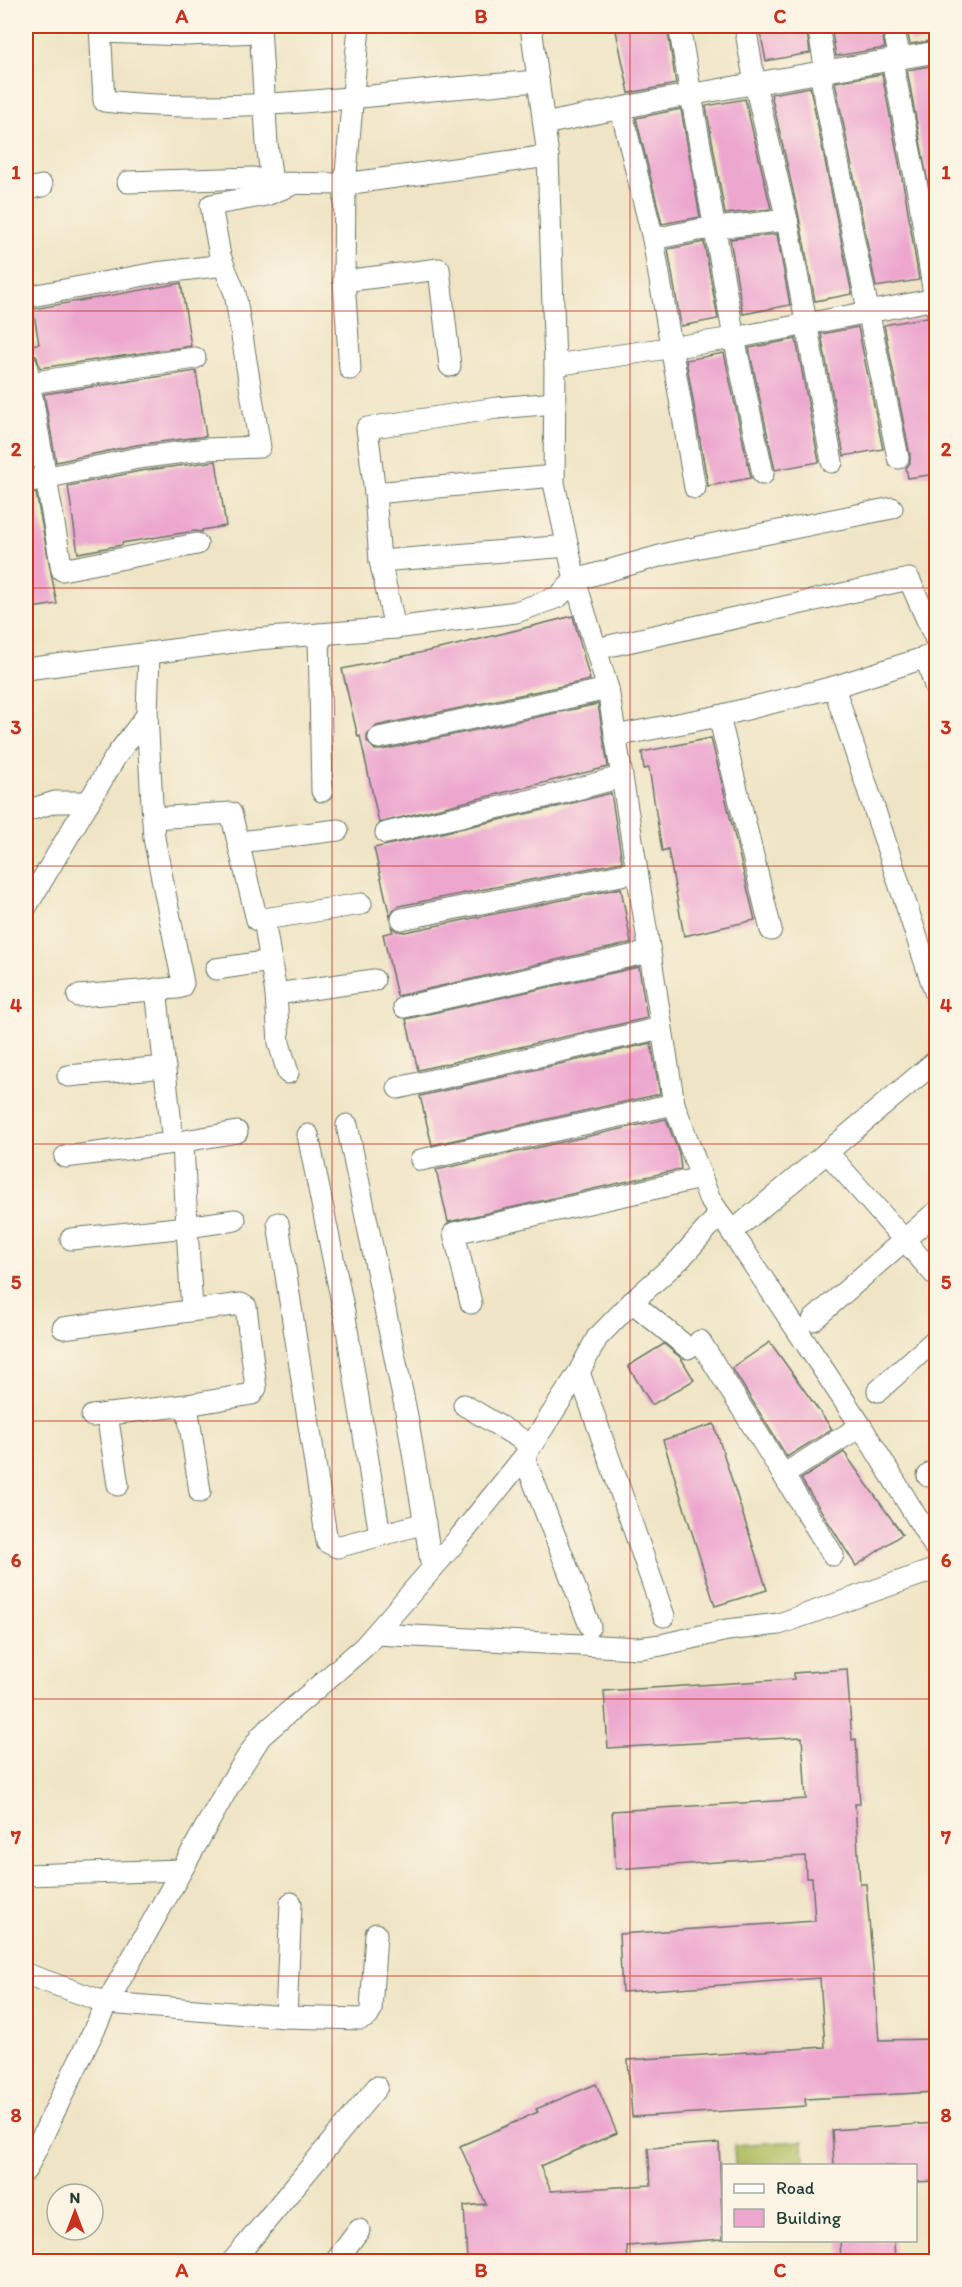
<svg xmlns="http://www.w3.org/2000/svg" width="962" height="2287" viewBox="0 0 962 2287" font-family="Itim,sans-serif">
	<style>
		.green { fill: #afbe60; stroke: #677e4a; stroke-width: 1.5 }
		.building { fill: #eda7cf }
		.lines { fill: none; stroke-linecap: round; stroke-linejoin: round }
		.minor-casing { stroke: #687767; stroke-width: 23 }
		.minor { stroke: #fff; stroke-width: 21 }
		.grid { fill: none; stroke: #c8321e; stroke-width: 1.5; stroke-opacity: 0.55 }
		.neatline { fill: none; stroke: #c8321e; stroke-width: 2 }
		.grid-label { font-size: 20px; text-anchor: middle; font-weight: bold; fill: #c8321e }
	</style>
	<rect width="100%" height="100%" fill="#fcf5e5"/>
	<filter id="ink" filterUnits="userSpaceOnUse"><feTurbulence type="fractalNoise" baseFrequency=".0167" numOctaves="2"/><feDisplacementMap in="SourceGraphic" scale="12" xChannelSelector="R" yChannelSelector="G"/><feConvolveMatrix kernelMatrix="1 2 1 2 8 2 1 2 1" color-interpolation-filters="sRGB"/></filter>
	<filter id="wash" filterUnits="userSpaceOnUse"><feTurbulence type="fractalNoise" baseFrequency=".008" numOctaves="4" result="noise"/><feDisplacementMap in="SourceGraphic" scale="24" xChannelSelector="R" yChannelSelector="G"/><feGaussianBlur stdDeviation="1.35" result="paint"/><feColorMatrix in="noise" values="0 0 0 0 0 0 0 0 0 0 0 0 0 0 0 0 0 1.4 0 .05"/><feComposite in="paint" operator="in"/></filter>
	<g filter="url(#wash)">
		<rect width="100%" height="100%" fill="#efe4c5"/>
		<path class="green" d="M803,2141L804,2165H735L734,2145Z"/>
		<g id="blocks">
			<g class="building">
				<path d="M615,26H667L676,84L629,93Z"/>
				<path d="M759,26H806L810,53L766,61Z"/>
				<path d="M831,26H881L885,48L836,56Z"/>
				<path d="M906,26H936V40L910,44Z"/>
				<path d="M936,65V84H931L936,121V227L907,70Z"/>
				<path d="M882,74L906,199L919,280L876,287L835,82Z"/>
				<path d="M810,87L852,294L815,301L799,217L771,94Z"/>
				<path d="M745,99L771,209L725,214L706,106Z"/>
				<path d="M681,109L700,217L662,224L636,118Z"/>
				<path d="M777,234L790,305L743,314L730,239Z"/>
				<path d="M704,242L718,319L681,326L668,249Z"/>
				<path d="M181,283L191,346L40,368L36,355L26,351V345L39,344L33,309Z"/>
				<path d="M927,317L931,320L935,342H936V474L908,478L906,468L910,463V455L884,325Z"/>
				<path d="M858,327L883,449L844,456L821,334Z"/>
				<path d="M796,339L819,462L775,470L749,348Z"/>
				<path d="M724,353L751,478L708,486L686,360Z"/>
				<path d="M196,371L206,436L136,445L56,462L44,394Z"/>
				<path d="M216,461L226,526L202,530V532L195,531L122,543V545L78,553L68,486L140,471Z"/>
				<path d="M36,493L57,604L26,609V494Z"/>
				<path d="M573,616L590,680L376,726L367,734V741L375,750H382L598,704L608,767L379,823L360,736L358,737L342,669L448,647Z"/>
				<path d="M711,738L755,920L684,936L668,849L662,851L649,768L644,769L642,752Z"/>
				<path d="M611,793L622,862L399,906L393,910L390,917L374,848L561,806Z"/>
				<path d="M621,888L631,943L397,996L383,934L393,932L391,926L397,931L405,932Z"/>
				<path d="M639,967L647,1018L418,1070L406,1019Z"/>
				<path d="M651,1043L660,1094L432,1145L420,1096Z"/>
				<path d="M666,1119L679,1153L681,1169L448,1222L436,1170Z"/>
				<path d="M770,1342L832,1429L787,1457L732,1368Z"/>
				<path d="M664,1344L681,1358L694,1380L652,1405L628,1366Z"/>
				<path d="M714,1424L767,1590L715,1606L663,1440Z"/>
				<path d="M844,1452L902,1534L856,1566L801,1479Z"/>
				<path d="M847,1669L852,1740L856,1739L860,1804H855L860,1884H866L879,2040L936,2039V2092L805,2099L806,2106L632,2117L628,2060L825,2047L820,1978L622,1992L619,1934L815,1921L812,1878H806L805,1856L616,1869L612,1811L806,1799L802,1737L608,1748L604,1691L794,1679V1673Z"/>
				<path d="M596,2084L617,2133L540,2166L551,2191L651,2185L648,2148L719,2143L723,2239L627,2246L628,2262H467L464,2206L486,2204L460,2146L538,2112L536,2109Z"/>
				<path d="M936,2123V2181L915,2182V2166H834L832,2130Z"/>
				<path d="M840,2241H894L895,2261L841,2262Z"/>
			</g>
		</g>
	</g>
	<g filter="url(#ink)">
		<use href="#blocks" fill-opacity="0" stroke="#687767" stroke-width="1.5"/>
		<g class="lines">
			<defs>
				<g id="minor">
					<path d="M100,26L104,101C203,112 303,103 401,93C447,88 492,85 538,81"/>
					<path d="M260,26L267,144L272,183L345,184L344,281L350,369"/>
					<path d="M359,26L345,184L548,156"/>
					<path d="M531,26L548,156L555,365L554,483L575,580L608,689L674,1104L709,1198L861,1426L936,1549"/>
					<path d="M679,26L734,338L763,474"/>
					<path d="M745,26L755,84L787,220L832,462"/>
					<path d="M818,26L826,72"/>
					<path d="M893,26L900,59"/>
					<path d="M100,32L187,35L260,32"/>
					<path d="M892,60L919,197L936,308"/>
					<path d="M820,73C847,201 871,330 898,458"/>
					<path d="M621,109L653,239L698,230L787,220"/>
					<path d="M544,124L660,100L936,52"/>
					<path d="M128,182L254,178L272,183"/>
					<path d="M26,189L42,186"/>
					<path d="M653,239L695,488"/>
					<path d="M344,281L439,269L450,366"/>
					<path d="M26,297L156,273L216,266L220,256L211,205L266,195L289,186"/>
					<path d="M26,363L62,570L197,544"/>
					<path d="M555,365L734,338L936,299"/>
					<path d="M29,383L195,358"/>
					<path d="M554,476L375,493L367,428L497,408L555,403"/>
					<path d="M26,482L138,458L207,449L260,447L235,293L220,256"/>
					<path d="M375,493L380,561L568,546"/>
					<path d="M380,561L395,628"/>
					<path d="M319,634L322,791"/>
					<path d="M596,649L909,579L936,640"/>
					<path d="M926,657L936,689"/>
					<path d="M26,669L257,639L395,628L516,612L558,597L575,580L670,553L892,508"/>
					<path d="M834,687L936,995"/>
					<path d="M719,716L771,930"/>
					<path d="M615,736L719,716L834,687L936,654"/>
					<path d="M379,738L608,689"/>
					<path d="M26,811L55,802H89"/>
					<path d="M153,818L231,813L257,920L361,904"/>
					<path d="M386,833L558,794L621,777"/>
					<path d="M240,842L338,830"/>
					<path d="M26,907L116,756L147,715"/>
					<path d="M264,919L276,994L374,980"/>
					<path d="M402,919L636,872"/>
					<path d="M216,969L271,961"/>
					<path d="M276,994L279,1043L288,1073"/>
					<path d="M78,996L177,988L181,987L183,983L154,838L147,715L149,653"/>
					<path d="M404,1007L649,952"/>
					<path d="M68,1076L165,1067"/>
					<path d="M398,1088L661,1028"/>
					<path d="M347,1125L407,1416L432,1568"/>
					<path d="M308,1135L345,1317L380,1535"/>
					<path d="M183,1142L187,1227L235,1220"/>
					<path d="M173,1143L237,1132"/>
					<path d="M827,1152L936,1276"/>
					<path d="M65,1157L173,1143L156,989"/>
					<path d="M421,1160L674,1104"/>
					<path d="M278,1223L327,1542L337,1547L425,1523"/>
					<path d="M732,1232L936,1061"/>
					<path d="M71,1239L187,1227L192,1310"/>
					<path d="M632,1302L688,1348"/>
					<path d="M471,1303L454,1233L701,1178"/>
					<path d="M813,1320L936,1212"/>
					<path d="M63,1328L241,1304L246,1307L256,1388L252,1394L187,1405L92,1416"/>
					<path d="M700,1341L833,1555"/>
					<path d="M579,1372L664,1616"/>
					<path d="M878,1391L936,1339"/>
					<path d="M187,1405L200,1492"/>
					<path d="M464,1405L531,1445"/>
					<path d="M107,1414L118,1485"/>
					<path d="M524,1457L590,1626"/>
					<path d="M783,1475L861,1426"/>
					<path d="M928,1476L936,1469"/>
					<path d="M376,1634L638,1648L661,1645L727,1630L779,1624L936,1569"/>
					<path d="M26,1875L181,1870"/>
					<path d="M376,1934L371,2010L368,2016L361,2019L286,2017L107,2003L230,1784L261,1736L364,1647L458,1539L524,1457L579,1372L597,1338L632,1302L680,1259L720,1214"/>
					<path d="M26,1974L107,2003L26,2170"/>
					<path d="M286,2017L291,1903"/>
					<path d="M232,2262L377,2087"/>
					<path d="M335,2262L359,2230"/>
				</g>
			</defs>
			<use href="#minor" class="minor-casing"/>
			<use href="#minor" class="minor"/>
		</g>
	</g>
	<path class="grid" d="M332,26V2262M630,26V2262M26,311H936M26,588H936M26,866H936M26,1144H936M26,1421H936M26,1699H936M26,1976H936"/>
	<rect width="962" height="2287" fill="none" stroke="#fcf5e5" stroke-width="66"/>
	<rect x="722" y="2164" width="195" height="78" fill="#fcf5e5" stroke="#a4ab9e" stroke-width="1.5"/>
	<rect x="734" y="2184" width="30" height="9" fill="#ffffff" stroke="#a4ab9e" stroke-width="1.5"/>
	<text x="776" y="2194" font-size="18" fill="#1f3d34">Road</text>
	<rect x="734" y="2209" width="30" height="18" fill="#eda7cf" stroke="#a4ab9e" stroke-width="1.5"/>
	<text x="776" y="2224" font-size="18" fill="#1f3d34">Building</text>
	<g transform="translate(75 2212)"><circle r="28" fill="#fcf5e5" stroke="#a4ab9e" stroke-width="1.5"/>
	<path d="M0-4.5L10 22L0 15L-10 22Z" fill="#c8321e"/>
	<text y="-9" font-size="16" font-weight="bold" text-anchor="middle" fill="#1f3d34">N</text>
	</g>
	<rect x="33" y="33" width="896" height="2221" class="neatline"/>
	<g class="grid-label">
		<text x="182" y="23">A</text>
		<text x="481" y="23">B</text>
		<text x="780" y="23">C</text>
		<text x="16" y="179">1</text>
		<text x="946" y="179">1</text>
		<text x="16" y="456">2</text>
		<text x="946" y="456">2</text>
		<text x="16" y="734">3</text>
		<text x="946" y="734">3</text>
		<text x="16" y="1012">4</text>
		<text x="946" y="1012">4</text>
		<text x="16" y="1289">5</text>
		<text x="946" y="1289">5</text>
		<text x="16" y="1567">6</text>
		<text x="946" y="1567">6</text>
		<text x="16" y="1844">7</text>
		<text x="946" y="1844">7</text>
		<text x="16" y="2122">8</text>
		<text x="946" y="2122">8</text>
		<text x="182" y="2277">A</text>
		<text x="481" y="2277">B</text>
		<text x="780" y="2277">C</text>
	</g>
</svg>
